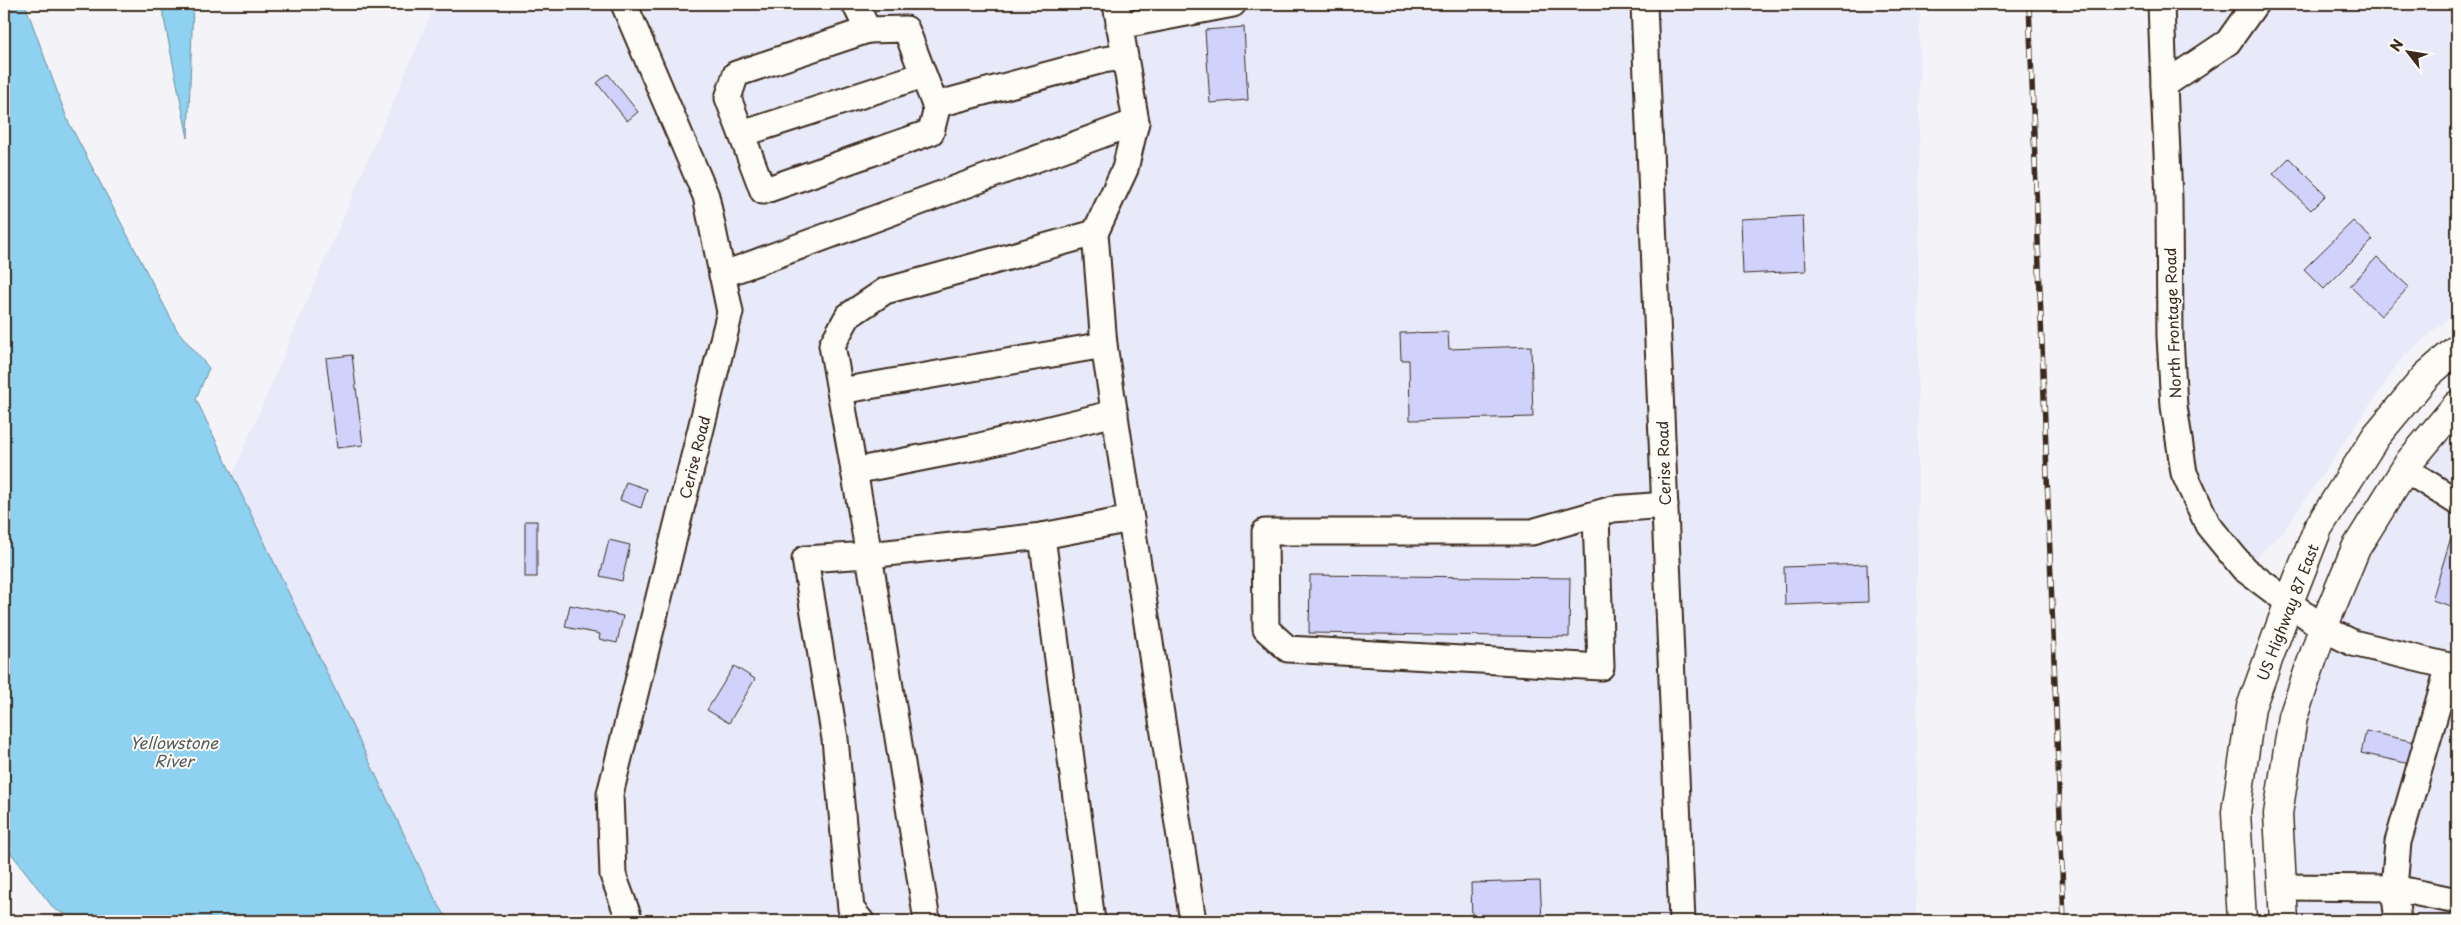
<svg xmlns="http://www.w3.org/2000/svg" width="2461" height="925" viewBox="0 0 2461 925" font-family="'Playpen Sans',sans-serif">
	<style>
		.built { fill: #e9eaf9 }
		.water { fill: #8ed1f0; stroke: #6d8e9c }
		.building { fill: #d0d2fb; stroke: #3b2a1e }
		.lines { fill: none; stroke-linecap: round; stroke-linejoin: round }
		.minor-casing { stroke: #3b2a1e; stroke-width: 29 }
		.highway-casing { stroke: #3b2a1e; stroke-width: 31 }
		.minor { stroke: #fdfcf7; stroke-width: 25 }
		.highway { stroke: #fdfcf7; stroke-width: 28 }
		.rail-casing { stroke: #3b2a1e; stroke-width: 5.5 }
		.rail { stroke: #fdfcf7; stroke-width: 4; stroke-dasharray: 11; stroke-linecap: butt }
		.labels { text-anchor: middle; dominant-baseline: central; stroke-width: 4; stroke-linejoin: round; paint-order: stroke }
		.street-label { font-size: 15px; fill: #3b2a1e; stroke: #fdfcf7 }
		.water-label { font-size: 16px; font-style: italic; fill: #545c5d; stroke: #fdfcf7 }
	</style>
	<rect width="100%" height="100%" fill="#f4f4f8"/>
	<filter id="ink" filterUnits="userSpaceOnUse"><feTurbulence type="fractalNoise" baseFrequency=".02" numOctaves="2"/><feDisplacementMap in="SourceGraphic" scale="10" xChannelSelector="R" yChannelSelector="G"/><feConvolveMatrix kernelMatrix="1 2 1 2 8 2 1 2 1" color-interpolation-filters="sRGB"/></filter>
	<g filter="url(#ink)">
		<g class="built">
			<path d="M435,4H1920L1916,921H450L435,899L232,475Z"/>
			<path d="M2161,4H2457V311L2402,358L2285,529L2244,569L2184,473Z"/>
			<path d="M2457,405V921H2286L2293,717L2323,628Z"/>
		</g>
		<g class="water">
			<path d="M4,4H25L68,121L177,330L209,368L196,399L435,899L449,921H81L54,909L4,844Z"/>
			<path d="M161,4H193L188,138Z"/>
		</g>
		<g class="building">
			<path d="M1244,27L1248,100L1210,103L1205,30Z"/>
			<path d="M608,74L638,112L627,121L597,83Z"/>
			<path d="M2289,158L2326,195L2311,210L2273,174Z"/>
			<path d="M1803,216L1806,271L1743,274L1741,219Z"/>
			<path d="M2353,221L2373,240L2324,289L2304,269Z"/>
			<path d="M2377,257L2409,287L2381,316L2350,286Z"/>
			<path d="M1448,332L1449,349L1531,346L1533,417L1410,420L1409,360H1401L1400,333Z"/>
			<path d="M352,355L363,445L337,448L326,358Z"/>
			<path d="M626,482L647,489L641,508L620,500Z"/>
			<rect x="525" y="521" width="12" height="56"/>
			<path d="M2455,524L2457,525V608L2432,600Z"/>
			<path d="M609,540L630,545L622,581L600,576Z"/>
			<path d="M1867,564L1868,602L1785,605L1784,567Z"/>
			<path d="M1310,575L1570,578L1569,637L1309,633Z"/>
			<path d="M570,605L623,616L617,643L599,639L600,634L565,627Z"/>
			<path d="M734,666L755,679L729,723L707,710Z"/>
			<path d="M2366,731L2415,742L2410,764L2361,753Z"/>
			<path d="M1540,881L1542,921H1472L1471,883Z"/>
		</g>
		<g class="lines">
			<defs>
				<g id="minor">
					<path d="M624,4L706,196L730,312L610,794L613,875L630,921"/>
					<path d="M855,4L868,30"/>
					<path d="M1644,4L1682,921"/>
					<path d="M2161,4L2164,85"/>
					<path d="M2255,4L2228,42L2164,85L2169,199L2170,337L2174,406L2184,473L2208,525L2244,569L2323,628L2353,643L2457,668"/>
					<path d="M1119,26L1233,4"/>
					<path d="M906,29L935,105L936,112L931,132L763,191L728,98L736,74L868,30Z"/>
					<path d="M935,105L1103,60L1124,57"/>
					<path d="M1136,122L1125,169L1095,233L1104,345L1193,921"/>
					<path d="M742,134L923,75"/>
					<path d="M722,275L1136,122L1116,4"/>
					<path d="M840,391L1104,345"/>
					<path d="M2405,469L2457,502"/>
					<path d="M854,471L976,447L1115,413"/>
					<path d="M1596,515L1601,667L1288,649L1266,629L1265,532H1532L1613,509L1665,505"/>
					<path d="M1042,536L1131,519"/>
					<path d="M2282,887L2394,888L2457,901"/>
					<path d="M861,921L851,909L835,739L805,559L869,555L1042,536L1092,921"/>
					<path d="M927,921L870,561L832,345L848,316L885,291L1095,233"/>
					<path d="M2398,921L2394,888L2398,842L2449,666"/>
				</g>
				<g id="highway">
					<path d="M2242,921L2236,812L2251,707L2289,602L2318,528L2376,436L2426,376L2457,349"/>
					<path d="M2284,921L2278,814L2293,717L2323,628L2356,548L2410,461L2457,405"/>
				</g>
			</defs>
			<use href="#minor" class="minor-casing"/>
			<use href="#highway" class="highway-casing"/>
			<use href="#minor" class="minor"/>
			<use href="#highway" class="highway"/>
			<defs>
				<path id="rail" d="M2029,4L2064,921"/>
			</defs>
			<use href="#rail" class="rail-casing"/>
			<use href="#rail" class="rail"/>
		</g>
	</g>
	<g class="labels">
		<g class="street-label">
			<text transform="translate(2172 323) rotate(-92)">North Frontage Road</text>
			<text transform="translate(694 457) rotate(-76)">Cerise Road</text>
			<text transform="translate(1663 463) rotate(-92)">Cerise Road</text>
			<text transform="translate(2287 612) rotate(-69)">US Highway 87 East</text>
		</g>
		<g class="water-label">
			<text x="174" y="742">Yellowstone<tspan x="174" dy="18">River</tspan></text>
		</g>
	</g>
	<rect width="2461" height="925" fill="none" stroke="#fdfcf7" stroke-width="20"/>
	<rect x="10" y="10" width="2441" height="905" fill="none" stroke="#3b2a1e" stroke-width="2" filter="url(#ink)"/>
	<g transform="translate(2408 52) rotate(301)" stroke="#fdfcf7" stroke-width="4" paint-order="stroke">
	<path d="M0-4L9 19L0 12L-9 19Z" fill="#3b2a1e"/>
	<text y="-8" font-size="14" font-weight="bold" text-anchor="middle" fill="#3b2a1e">N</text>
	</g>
</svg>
